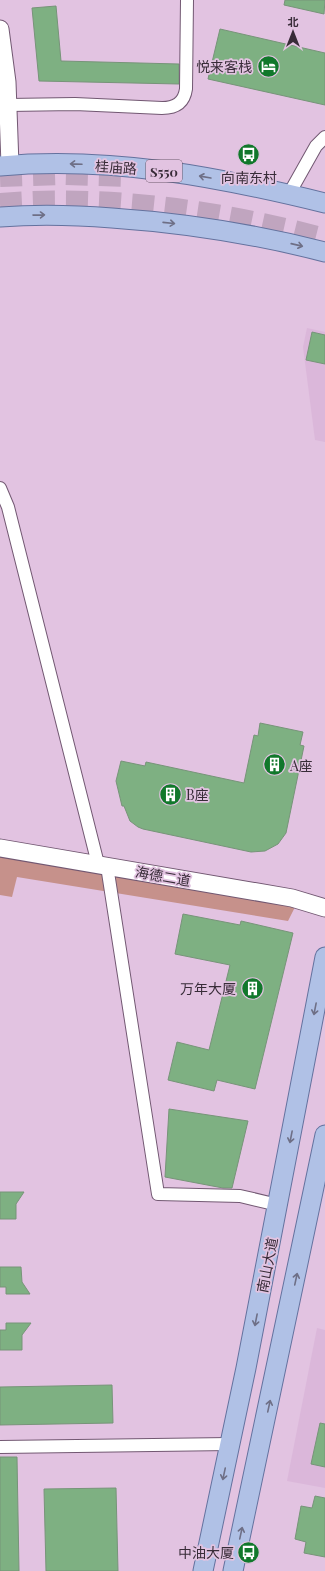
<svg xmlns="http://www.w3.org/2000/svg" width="325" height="1571" viewBox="0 0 325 1571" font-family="'Playfair Display','Noto Sans SC',serif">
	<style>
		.built { fill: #dbb7da }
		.green { fill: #c6918b }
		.building { fill: #7eb082; stroke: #779479 }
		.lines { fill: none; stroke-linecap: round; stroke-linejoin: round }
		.highway-tunnel { stroke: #c0a5bf; stroke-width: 22; stroke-dasharray: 22 11; stroke-linecap: butt }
		.street-casing { stroke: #725872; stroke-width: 14 }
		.secondary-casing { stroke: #725872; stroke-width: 19 }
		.primary-casing { stroke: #64729e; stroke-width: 21 }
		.street { stroke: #fff; stroke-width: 12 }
		.secondary { stroke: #fff; stroke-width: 17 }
		.primary { stroke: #b0c1e6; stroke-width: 19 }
		.oneway { stroke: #6e6f86 }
		.labels { text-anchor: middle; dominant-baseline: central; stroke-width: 3.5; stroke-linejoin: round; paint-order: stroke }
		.shield { fill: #e2c3e1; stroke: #6b596b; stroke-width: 1 }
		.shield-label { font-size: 13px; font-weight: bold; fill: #382c38 }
		.poi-label { font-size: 14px; fill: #382c38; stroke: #e2c3e1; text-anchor: end }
		.street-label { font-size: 14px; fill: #382c38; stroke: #e2c3e1 }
	</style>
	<rect width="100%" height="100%" fill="#e2c3e1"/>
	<g class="built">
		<path d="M307,328L325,332V442L315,440L303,347Z"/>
		<path d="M317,1328L325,1330V1488L287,1481Z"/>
	</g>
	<path class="green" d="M0,854L295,907L288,921L17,877L12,897L0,895Z"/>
	<g class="building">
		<path d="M285,0H325L324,14L284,5Z"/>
		<path d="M56,6L61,61L179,64V84L39,81L32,8Z"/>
		<path d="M220,29L325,53V105L208,79Z"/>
		<path d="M312,332L325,335V364L306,360Z"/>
		<path d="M260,723L303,732L300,745L304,746L286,833L278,844L265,851L251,852L143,829L138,827L130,821L124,806H122L116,781L121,761L145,766L146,762L244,783L254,735L258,736Z"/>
		<path d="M183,914L240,925L241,921L293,933L255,1089L217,1080L214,1091L168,1080L177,1042L209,1050L230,965L175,954Z"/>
		<path d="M169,1109L248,1121L232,1188H223L165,1177Z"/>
		<path d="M0,1192H24L16,1204V1219H0Z"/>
		<path d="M0,1267H21L22,1282L30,1294H6V1287H0Z"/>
		<path d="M6,1323H31L22,1335V1350H0V1330H6Z"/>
		<path d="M112,1385L113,1423L0,1425V1387Z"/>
		<path d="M320,1423L325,1424V1467L311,1464Z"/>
		<path d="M0,1457H17L19,1571H0Z"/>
		<path d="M116,1488L118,1571H46L44,1489Z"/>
		<path d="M315,1496L325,1498V1557L304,1553L306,1542L295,1539L301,1506L312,1508Z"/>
	</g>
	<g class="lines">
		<g class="highway-tunnel">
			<path d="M0,176L63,174L129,176"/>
			<path d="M0,204C109,195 220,211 325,239"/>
		</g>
		<defs>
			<g id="street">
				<path d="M8,105L75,104L162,108C175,108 184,103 186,89L187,0"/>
				<path d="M289,194L316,146L325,137"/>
				<path d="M0,488L8,507L98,864"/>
				<path d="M107,866L158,1194L240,1196L278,1205"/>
				<path d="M0,1447L230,1444"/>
			</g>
			<g id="secondary">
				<path d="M0,29L7,82L10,165"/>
				<path d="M0,848L292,898L325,908"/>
			</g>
			<g id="primary">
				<path d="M0,166C110,156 219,177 325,203"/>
				<path d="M0,217C37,214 75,215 112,218C184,223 255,234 325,252"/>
				<path d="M203,1571L246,1368L325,957"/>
				<path d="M233,1571L325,1135"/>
			</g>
		</defs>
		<use href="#street" class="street-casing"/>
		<use href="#secondary" class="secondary-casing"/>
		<use href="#primary" class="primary-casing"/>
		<use href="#street" class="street"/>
		<use href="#secondary" class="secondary"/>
		<use href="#primary" class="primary"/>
	</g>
	<defs><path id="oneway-shaft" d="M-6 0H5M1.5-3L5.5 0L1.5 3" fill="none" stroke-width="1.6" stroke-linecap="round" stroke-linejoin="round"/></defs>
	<g class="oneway">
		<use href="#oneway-shaft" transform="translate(76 164) rotate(-178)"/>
		<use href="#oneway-shaft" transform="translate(205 177) rotate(-170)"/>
		<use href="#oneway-shaft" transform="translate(39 215) rotate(-1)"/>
		<use href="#oneway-shaft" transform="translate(169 223) rotate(6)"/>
		<use href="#oneway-shaft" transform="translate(297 245) rotate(13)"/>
		<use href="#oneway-shaft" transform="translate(315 1009) rotate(101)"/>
		<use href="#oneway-shaft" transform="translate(291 1137) rotate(101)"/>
		<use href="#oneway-shaft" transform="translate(296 1279) rotate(-78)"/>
		<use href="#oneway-shaft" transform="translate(256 1320) rotate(101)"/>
		<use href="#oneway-shaft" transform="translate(269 1406) rotate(-78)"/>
		<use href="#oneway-shaft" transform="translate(224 1474) rotate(102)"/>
		<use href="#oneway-shaft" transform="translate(241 1533) rotate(-78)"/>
	</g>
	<defs>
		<symbol id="hotel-disc" viewBox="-11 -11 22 22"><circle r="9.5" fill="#11782b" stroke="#e2c3e1"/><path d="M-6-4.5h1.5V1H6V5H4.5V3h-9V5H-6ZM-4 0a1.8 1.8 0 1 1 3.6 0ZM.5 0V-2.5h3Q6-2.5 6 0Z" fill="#fff"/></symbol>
		<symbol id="bus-disc" viewBox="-11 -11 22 22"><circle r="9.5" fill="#11782b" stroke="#e2c3e1"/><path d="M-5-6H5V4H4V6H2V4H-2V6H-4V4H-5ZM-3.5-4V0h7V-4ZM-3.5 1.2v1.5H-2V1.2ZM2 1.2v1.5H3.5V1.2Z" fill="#fff"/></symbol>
		<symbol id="building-disc" viewBox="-11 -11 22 22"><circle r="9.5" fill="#11782b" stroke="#e2c3e1"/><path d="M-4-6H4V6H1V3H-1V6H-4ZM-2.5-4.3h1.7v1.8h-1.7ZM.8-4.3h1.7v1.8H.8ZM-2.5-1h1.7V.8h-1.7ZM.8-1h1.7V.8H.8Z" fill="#fff"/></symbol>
	</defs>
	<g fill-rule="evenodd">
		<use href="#hotel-disc" x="256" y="54" width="25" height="25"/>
		<use href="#bus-disc" x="236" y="142" width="25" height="25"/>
		<use href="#building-disc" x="262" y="752" width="25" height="25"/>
		<use href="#building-disc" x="158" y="782" width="25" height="25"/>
		<use href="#building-disc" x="240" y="976" width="25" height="25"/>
		<use href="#bus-disc" x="236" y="1540" width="25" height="25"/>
	</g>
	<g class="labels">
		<rect class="shield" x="146" y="160" width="36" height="22" rx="3"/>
		<g class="shield-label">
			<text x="164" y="171">S550</text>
		</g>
		<g class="poi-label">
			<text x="252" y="66">悦来客栈</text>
			<text x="249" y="177" text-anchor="middle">向南东村</text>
			<text x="290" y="765" text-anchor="start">A座</text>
			<text x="186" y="794" text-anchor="start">B座</text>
			<text x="236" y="988">万年大厦</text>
			<text x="234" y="1552">中油大厦</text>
		</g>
		<g class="street-label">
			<text transform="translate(116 167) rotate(4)">桂庙路</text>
			<text transform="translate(163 876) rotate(10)">海德二道</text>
			<text transform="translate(267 1265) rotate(-79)">南山大道</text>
		</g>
	</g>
	<g transform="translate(293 32)" stroke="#e2c3e1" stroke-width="3" paint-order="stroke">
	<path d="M0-3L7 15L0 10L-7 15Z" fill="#382c38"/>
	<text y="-6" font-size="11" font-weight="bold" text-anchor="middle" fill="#382c38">北</text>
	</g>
</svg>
